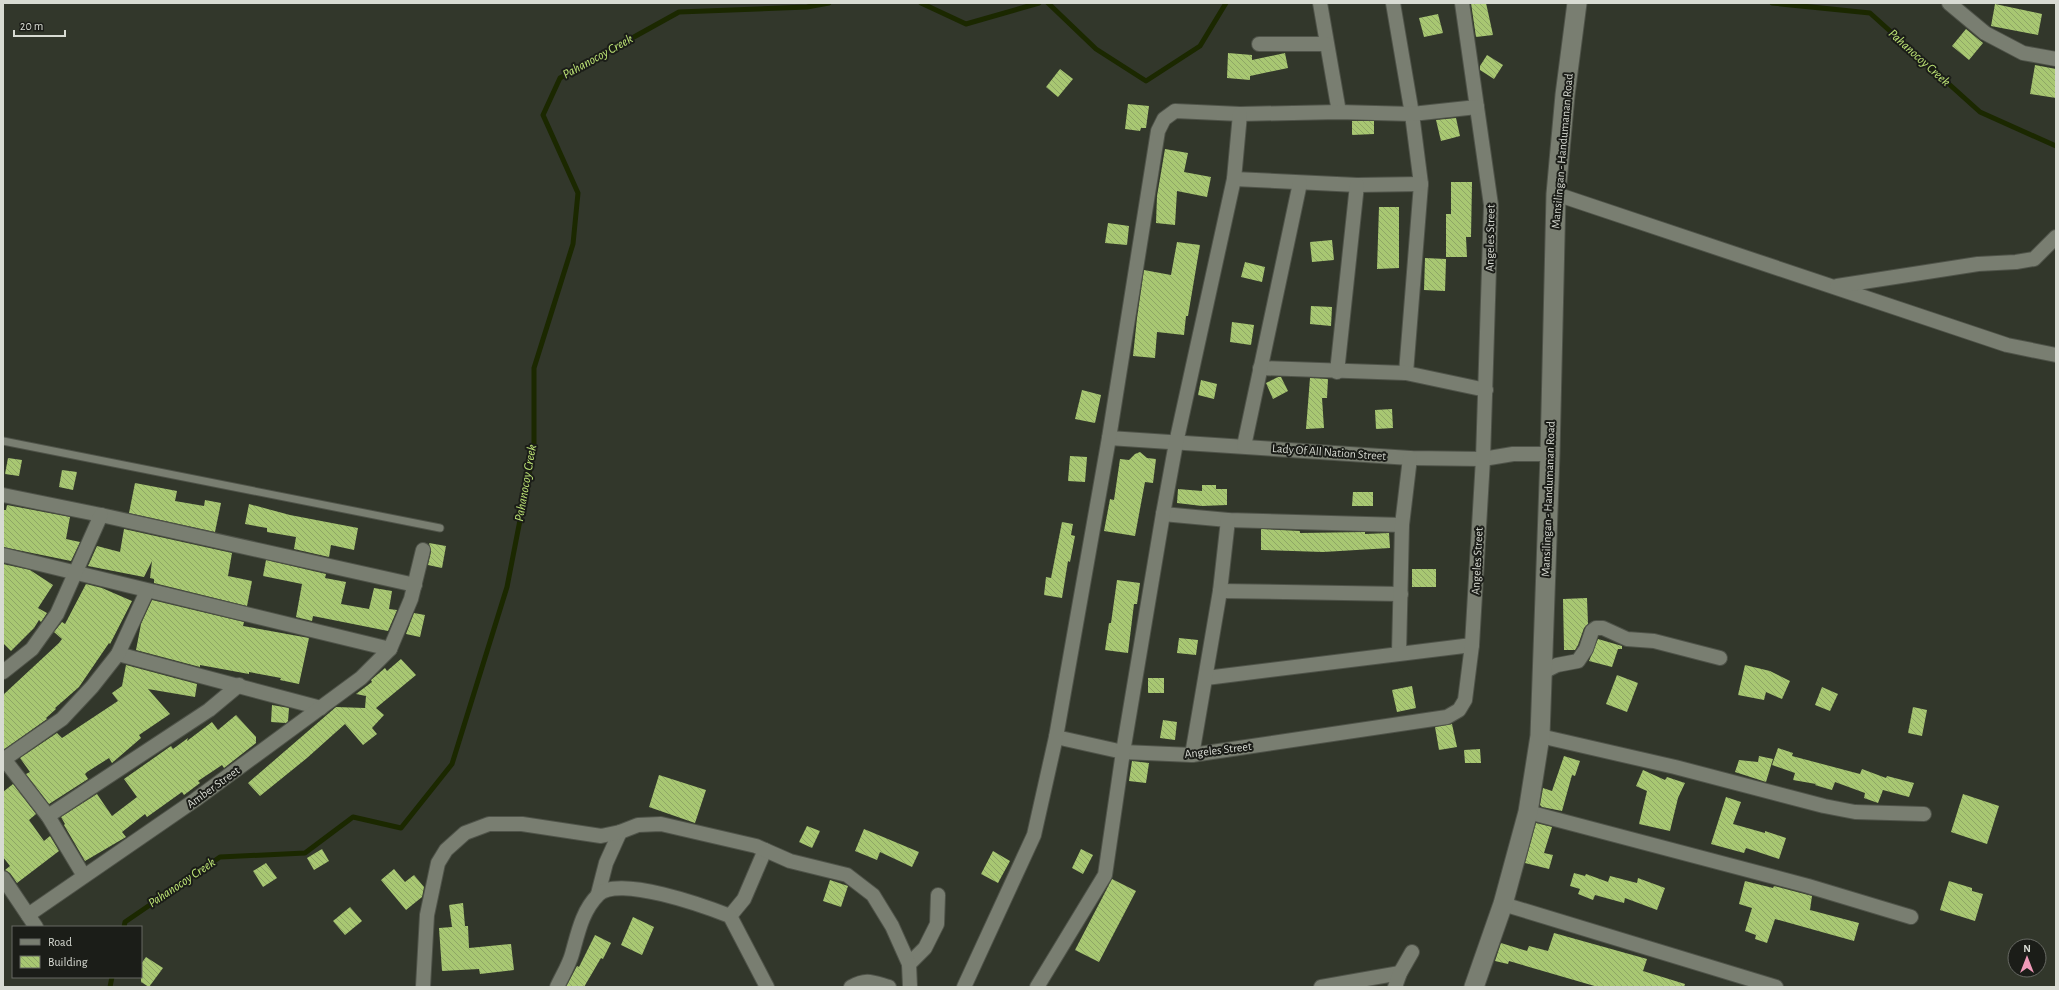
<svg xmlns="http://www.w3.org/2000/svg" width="2059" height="990" viewBox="0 0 2059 990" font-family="'Alegreya Sans',sans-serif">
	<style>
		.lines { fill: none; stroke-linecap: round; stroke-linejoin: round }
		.stream { stroke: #1b2800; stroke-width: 5 }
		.building { fill: url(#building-back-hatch) }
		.lane-casing { stroke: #4f5349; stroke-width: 9 }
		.street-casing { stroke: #4f5349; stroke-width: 16 }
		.secondary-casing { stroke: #4f5349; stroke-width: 21 }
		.lane { stroke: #797e71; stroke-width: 7 }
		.street { stroke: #797e71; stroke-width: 14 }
		.secondary { stroke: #797e71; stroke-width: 19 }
		.labels { text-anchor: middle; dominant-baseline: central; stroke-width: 4; stroke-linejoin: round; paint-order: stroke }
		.street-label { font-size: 12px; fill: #d8dbd3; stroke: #1b1d18 }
		.water-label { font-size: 13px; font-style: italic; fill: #bfe676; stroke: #1b1d18 }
	</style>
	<defs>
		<pattern id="building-back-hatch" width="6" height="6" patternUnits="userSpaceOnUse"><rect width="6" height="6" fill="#a8c772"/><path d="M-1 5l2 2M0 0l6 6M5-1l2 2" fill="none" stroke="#8ea665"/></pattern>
	</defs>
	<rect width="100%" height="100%" fill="#32372b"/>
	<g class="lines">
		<g class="stream">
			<path d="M921,3L966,24L1039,3"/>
			<path d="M1048,3L1096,49L1146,81L1200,46L1226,3"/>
			<path d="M1772,3L1870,13L1980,112L2056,146"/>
			<path d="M124,927L125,922L220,857L305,853L353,817L401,828L452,764L507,587L534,448V368L573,244L578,193L543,115L560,78L679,12L807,7L829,3"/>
			<path d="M110,987L112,977"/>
		</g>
	</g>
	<g class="building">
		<path d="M1471,3H1486L1493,35L1476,37Z"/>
		<path d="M1995,4L2042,14L2038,35L1991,26Z"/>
		<path d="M1438,14L1443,33L1424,37L1419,18Z"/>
		<path d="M1966,29L1983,43L1969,60L1952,46Z"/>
		<path d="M1228,53L1252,55V60L1285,53L1288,68L1250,76V80L1227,78Z"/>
		<path d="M1487,55L1503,65L1494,79L1480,70V66Z"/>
		<path d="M2035,65L2056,69V98L2030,94Z"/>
		<path d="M1060,69L1073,79L1058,97L1046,87Z"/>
		<path d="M1128,104L1149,106L1146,128H1141L1140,131L1125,129Z"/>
		<path d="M1456,118L1460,136L1441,141L1436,120Z"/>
		<path d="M1352,121H1374V134L1352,135Z"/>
		<path d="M1165,149L1188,153L1184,172L1211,177L1207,197L1177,191L1175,225L1156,223L1157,196Z"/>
		<path d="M1451,182H1472L1471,237H1466L1467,257H1446V214H1451Z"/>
		<path d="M1379,207H1399V268L1377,269Z"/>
		<path d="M1108,223L1129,226L1127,245L1105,243Z"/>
		<path d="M1332,240L1334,260L1312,262L1310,242Z"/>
		<path d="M1177,242L1200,245L1188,316H1186L1184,335L1157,332L1155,358L1133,356L1137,318L1144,270L1171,275Z"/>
		<path d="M1425,258L1446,259L1445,291L1424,290Z"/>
		<path d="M1245,262L1265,267L1262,282L1241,277Z"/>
		<path d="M1311,306L1332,307L1331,326L1310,324Z"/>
		<path d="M1232,322L1254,325L1251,345L1230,342Z"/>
		<path d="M1278,377H1281L1288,391L1273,399L1266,383Z"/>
		<path d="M1310,378L1328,379L1327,398H1322L1324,428L1306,429Z"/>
		<path d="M1201,380L1217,384L1214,399L1198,395Z"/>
		<path d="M1082,390L1101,395L1095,423L1075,419Z"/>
		<path d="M1392,409L1393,428L1376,429L1375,410Z"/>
		<path d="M1140,452L1147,458L1156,459L1153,483L1145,482L1135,536L1104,531L1110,499L1114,500L1120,459L1129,460L1135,454Z"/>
		<path d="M1070,456L1087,457L1085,482L1068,481Z"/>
		<path d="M8,458L22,460L19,476L5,474Z"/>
		<path d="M62,470L77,472L73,490L59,487Z"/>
		<path d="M135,483L177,491L175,501L204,506L205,500L221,503L215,532L129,513Z"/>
		<path d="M1202,485H1216V489H1227V505L1202,506L1177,503L1178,489L1202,491Z"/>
		<path d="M1353,492H1373V506H1352Z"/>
		<path d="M249,504L290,515L358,528L354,550L331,545L329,557L294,549L296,537L267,532V528L245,524Z"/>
		<path d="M7,505L70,517L66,539L80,542L71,561L3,547V510H6Z"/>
		<path d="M1062,522L1073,524L1071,535L1075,536L1070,562L1068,561L1062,598L1044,595L1046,577L1051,578Z"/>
		<path d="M124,529L232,553L228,576L252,581L247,606L154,583V579L150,578L152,561L144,577L88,566L97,546L120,552Z"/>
		<path d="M1261,529L1300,531V533L1365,532V534L1389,533L1390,548L1323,552L1261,550Z"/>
		<path d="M429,543L446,546L442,568L428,565L431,552Z"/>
		<path d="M266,560L326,574L325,578L346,582L341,604L369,609L374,588L392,591L389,609L397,610L388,631L313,616L312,621L296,617L302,584L263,576Z"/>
		<path d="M3,564L30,570L53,585L38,608L47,613L41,622L39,620L34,628L11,651L3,643Z"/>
		<rect x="1412" y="569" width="24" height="18"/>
		<path d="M1117,580L1140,583L1137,604H1134L1128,653L1105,650L1109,623H1111Z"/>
		<path d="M86,584L102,588L132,601L110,644L109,643L79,687L55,708L56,709L46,718L47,719L3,750V695L59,643L62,639L54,632L62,622L65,624Z"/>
		<path d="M1587,598L1588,624L1584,628L1578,645L1575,650H1564L1563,599Z"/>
		<path d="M152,600L244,622L243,626L309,638L299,684L280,680L281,678L249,672V674L200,665V667L136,650L141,624Z"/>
		<path d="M414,613L425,615L420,637L406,634Z"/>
		<path d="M1179,638L1198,640L1196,655L1177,653Z"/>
		<path d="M1598,639L1622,646V649H1618L1612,667L1589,661Z"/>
		<path d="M401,659L416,675L376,708L384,715L372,728L377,734L363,745L345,724L307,758L260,796L248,783L336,707L365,708L366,696L356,694L372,682L371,680L385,668L387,671Z"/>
		<path d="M126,665L197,684L195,697L148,689L170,714L139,735L141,738L112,763L109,758L87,772L85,774L88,779L49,804L26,774L30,772L20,758L57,733L62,738L118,701L112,693L122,686Z"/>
		<path d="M1745,665L1770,671L1790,681L1782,699L1766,692L1764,700L1738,695Z"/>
		<path d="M1617,675L1638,683L1627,712L1606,704Z"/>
		<rect x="1148" y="678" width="16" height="15"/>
		<path d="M1412,686L1416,708L1397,712L1392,690Z"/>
		<path d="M1822,687L1838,694L1830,711L1815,705Z"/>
		<path d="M272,705L289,708L288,721L286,723L271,722Z"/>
		<path d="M1913,707L1927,710L1922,736L1908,733Z"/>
		<path d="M236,715L256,737V743L224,768L222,765L198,781L200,783L184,795L182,792L147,817L145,814L122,832L126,837L85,861L64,825L65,824L61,817L97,794L112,816L137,797L124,779L171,746L173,749L188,738L187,741L212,722L218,730Z"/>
		<path d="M1163,720L1177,722L1175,740L1160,738Z"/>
		<path d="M1452,724L1457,747L1439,750L1435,727Z"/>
		<path d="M1778,748L1793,753L1792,756L1860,774L1862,769L1886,778L1887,776L1914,783L1909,797L1883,790L1878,803L1864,798L1865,793L1835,782L1832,790L1815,785L1816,784L1793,780L1795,773L1772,765Z"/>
		<path d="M1480,749L1481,763H1465L1464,750Z"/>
		<path d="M1564,756L1580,761L1575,776L1572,775L1562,811L1542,807L1540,805L1543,788L1552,791Z"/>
		<path d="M1759,756L1773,759L1766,782L1735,772L1739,760L1758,762Z"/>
		<path d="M1132,761L1149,763L1146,783L1129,781Z"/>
		<path d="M1643,770L1665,780L1667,777L1685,783L1678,798L1670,831L1639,824L1647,791L1636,786Z"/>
		<path d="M659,775L706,790L695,823L649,807Z"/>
		<path d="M13,784L36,814L29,820L44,841L50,836L59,851L17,883L10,873L5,870L10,866L3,857V792Z"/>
		<path d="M1963,794L1999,806L1987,844L1951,832Z"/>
		<path d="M1726,797L1741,802L1733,824L1765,833V831L1786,838L1779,859L1746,848L1744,853L1711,844Z"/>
		<path d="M1536,823L1552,827L1544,853L1553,855L1549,869L1525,863Z"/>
		<path d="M807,826L820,831L812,848L799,842Z"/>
		<path d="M864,829L919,852L912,867L880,852L877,860L855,851Z"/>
		<path d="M322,849L329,861L314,870L307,858Z"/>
		<path d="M1081,849L1093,855L1083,874L1072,868Z"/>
		<path d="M993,851L1010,861L998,883L981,874Z"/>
		<path d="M266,863L277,878L263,887L253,871Z"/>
		<path d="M394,869L405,882L414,875L424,887L422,897L406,910L381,880Z"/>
		<path d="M1574,873L1585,876L1586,874L1608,882L1610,876L1637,883L1638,878L1665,888L1657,910L1625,898L1624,903L1595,895L1593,900L1578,894L1580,889L1570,886Z"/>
		<path d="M1112,879L1136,891L1099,962L1075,950Z"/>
		<path d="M830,880L848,886L841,907L823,901Z"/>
		<path d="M1745,881L1773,888L1774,886L1812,896L1810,910L1859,923L1854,941L1775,919L1767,943L1755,939L1756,935L1745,931L1752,908L1739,904Z"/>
		<path d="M1949,881L1972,888V891L1983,894L1975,921L1940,910Z"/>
		<path d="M463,903L465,926H468L469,948L511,944L514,970L480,974L479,969L442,971L439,928L452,927L449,905Z"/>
		<path d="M350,907L362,921L345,935L333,921Z"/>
		<path d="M633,917L654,927L642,955L621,945Z"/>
		<path d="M1554,933L1647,959L1643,971L1685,984L1684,987H1598L1509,961L1508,964L1495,961L1501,943L1527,951L1529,946L1548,951Z"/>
		<path d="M595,935L611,943L603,959L601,958L584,987H566L577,966L579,967Z"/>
		<path d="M146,957L163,968L149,987L141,982V964Z"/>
	</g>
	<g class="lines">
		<defs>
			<path id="lane" d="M3,441L440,528"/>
			<g id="street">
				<path d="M1320,3L1339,112"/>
				<path d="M1393,3L1412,114L1421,184L1406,373"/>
				<path d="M1949,3L1985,33L2023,53L2056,59"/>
				<path d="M1259,44H1326"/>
				<path d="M1234,179L1357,185L1421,184"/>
				<path d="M1556,194L2007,345L2056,355"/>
				<path d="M1837,286L1978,264L2016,262L2034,259L2056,237"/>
				<path d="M1260,368L1406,373L1486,390"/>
				<path d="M1337,372L1357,185"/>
				<path d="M1109,438L1410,458L1483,459L1513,454H1550"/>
				<path d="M1244,446L1300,183"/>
				<path d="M3,495L101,515L415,585"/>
				<path d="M1163,514L1228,520L1402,525"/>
				<path d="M3,555L390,649"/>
				<path d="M1220,591L1401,594"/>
				<path d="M1399,653L1402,525L1410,458"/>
				<path d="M118,654L321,708"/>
				<path d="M3,672L32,649L57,614L101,515"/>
				<path d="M1543,672L1557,665L1578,661L1586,649L1592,631L1596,628H1603L1627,639L1654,641L1720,658"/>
				<path d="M1206,678L1472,645"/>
				<path d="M1540,736L1675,767L1824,806L1855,812L1924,814"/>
				<path d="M1056,737L1123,752L1192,755L1447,717L1459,710L1465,700L1472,645L1483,459L1491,205L1462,3"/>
				<path d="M1192,755L1220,591L1228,520"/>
				<path d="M4,759L48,816L84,876"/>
				<path d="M3,760L62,719L92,687L118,654L147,591"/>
				<path d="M1528,812L1808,886L1911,917"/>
				<path d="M48,816L209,710L239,685"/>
				<path d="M3,878L36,927"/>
				<path d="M598,894L606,863L620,832"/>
				<path d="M1503,904L1776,987"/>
				<path d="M28,915L195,800L361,678L390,649L411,599L423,550"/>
				<path d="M730,916L744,899L765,850"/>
				<path d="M909,964L925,948L937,924L938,895"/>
				<path d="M423,987L427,915L438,863L446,850L465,833L489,824H522L601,836L620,832L638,825L661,824L756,846L790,861L847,875L873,895L892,926L909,964L910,987"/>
				<path d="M557,987C562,976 569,965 572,954C578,933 582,911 598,895C617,874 707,907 730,916L767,987"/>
				<path d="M851,987C867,978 872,982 889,987"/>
				<path d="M964,987L1034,835L1056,737L1109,438L1158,131L1164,119L1175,111L1240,114L1339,112L1412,114L1477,107"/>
				<path d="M1037,987L1105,875L1123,752L1163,514L1176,443L1234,179L1240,114"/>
				<path d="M1321,987L1400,973"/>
				<path d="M1395,987L1400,973L1412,952"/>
			</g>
			<path id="secondary" d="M1474,987L1503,904L1528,812L1540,736L1550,454L1556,194L1565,95L1577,3"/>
		</defs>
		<use href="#lane" class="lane-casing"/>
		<use href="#street" class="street-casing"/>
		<use href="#secondary" class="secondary-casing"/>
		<use href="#lane" class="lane"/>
		<use href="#street" class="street"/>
		<use href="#secondary" class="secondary"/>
	</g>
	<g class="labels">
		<g class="street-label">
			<text transform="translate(1562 151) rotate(-85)">Mansilingan - Handumanan Road</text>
			<text transform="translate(1490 238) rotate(-89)">Angeles Street</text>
			<text transform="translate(1329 452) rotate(4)">Lady Of All Nation Street</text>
			<text transform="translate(1548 499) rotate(-88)">Mansilingan - Handumanan Road</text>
			<text transform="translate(1477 561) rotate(-87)">Angeles Street</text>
			<text transform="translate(1218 750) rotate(-7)">Angeles Street</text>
			<text transform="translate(213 787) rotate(-36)">Amber Street</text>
		</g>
		<g class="water-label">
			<text transform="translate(598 57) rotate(-29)">Pahanocoy Creek</text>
			<text transform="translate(1919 58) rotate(42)">Pahanocoy Creek</text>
			<text transform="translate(526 483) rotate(-80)">Pahanocoy Creek</text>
			<text transform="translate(182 883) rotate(-34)">Pahanocoy Creek</text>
		</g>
	</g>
	<rect width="2059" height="990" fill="none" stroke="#d8dbd3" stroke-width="8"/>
	<rect x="12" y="926" width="130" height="52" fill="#1b1d18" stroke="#676963"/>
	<rect x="20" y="939" width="20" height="6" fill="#797e71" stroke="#676963"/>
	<text x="48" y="946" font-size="12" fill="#d8dbd3">Road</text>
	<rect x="20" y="956" width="20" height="12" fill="url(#building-back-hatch)" stroke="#676963"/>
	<text x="48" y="966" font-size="12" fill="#d8dbd3">Building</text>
	<g transform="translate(2027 958)"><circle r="19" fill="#1b1d18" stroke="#676963"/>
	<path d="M0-3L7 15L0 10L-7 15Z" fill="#ef9ab8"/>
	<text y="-6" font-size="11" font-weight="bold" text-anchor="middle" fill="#d8dbd3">N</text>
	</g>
	<path d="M14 30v6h51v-6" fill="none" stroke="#d8dbd3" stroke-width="2"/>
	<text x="20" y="30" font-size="12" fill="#d8dbd3" stroke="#1b1d18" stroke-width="3" paint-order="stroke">20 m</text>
</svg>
